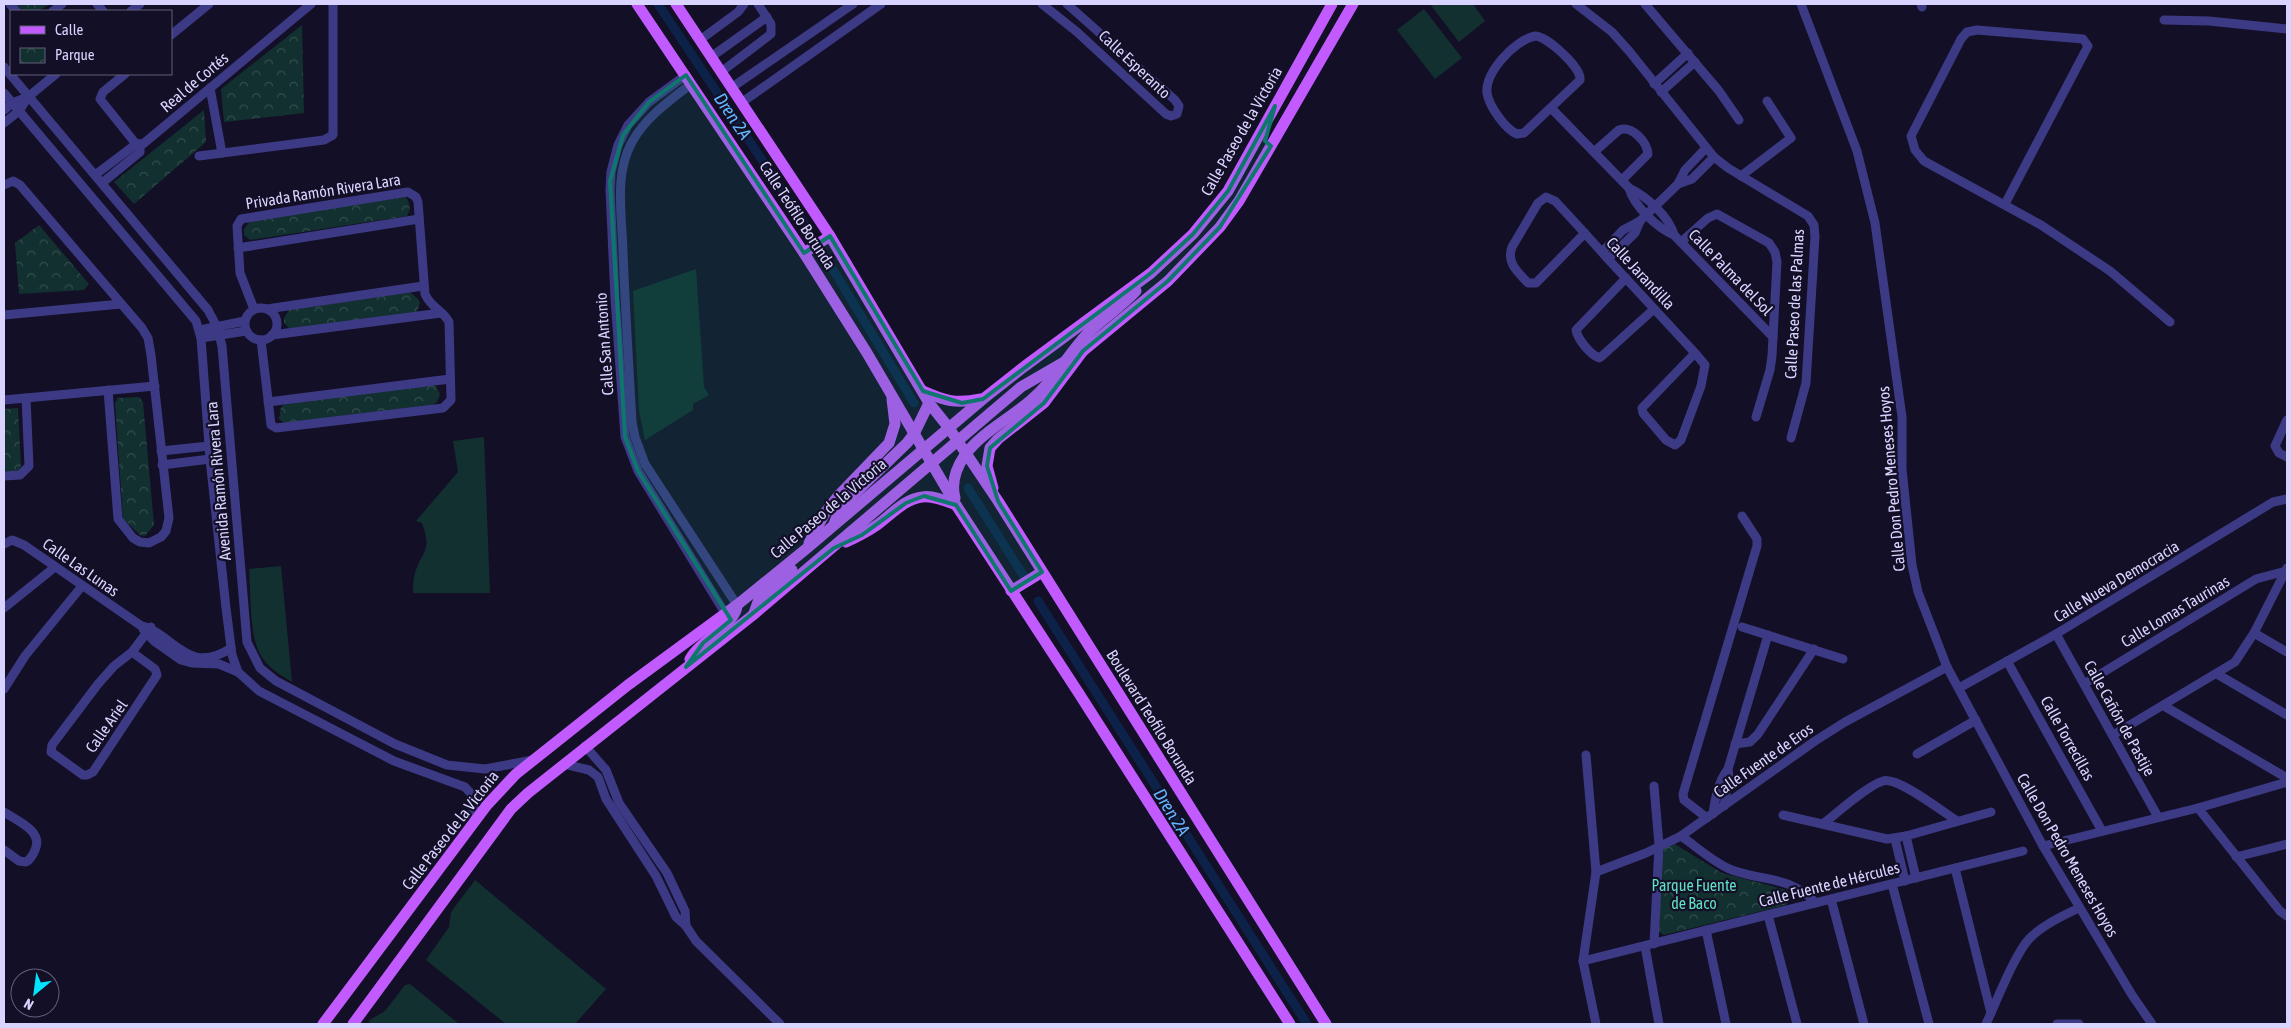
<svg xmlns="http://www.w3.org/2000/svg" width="2291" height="1028" viewBox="0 0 2291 1028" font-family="'Asap Condensed',sans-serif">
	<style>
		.green { fill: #12302f }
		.park { fill: url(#park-crowns) }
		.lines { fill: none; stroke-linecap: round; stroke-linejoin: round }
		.canal { stroke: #0c2248; stroke-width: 9 }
		.minor { stroke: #3d3a85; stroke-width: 9 }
		.major { stroke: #c25bff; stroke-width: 11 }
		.marked { fill: #0f766e; fill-opacity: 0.2; stroke: #0f766e; stroke-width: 4; stroke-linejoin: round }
		.labels { text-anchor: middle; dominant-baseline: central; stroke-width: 4.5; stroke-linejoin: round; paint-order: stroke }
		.street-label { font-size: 16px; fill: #d9d4ff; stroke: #130f26 }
		.park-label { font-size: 16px; fill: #5fe0c0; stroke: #130f26 }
		.water-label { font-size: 18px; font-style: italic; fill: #62b6ff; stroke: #130f26 }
	</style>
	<defs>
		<pattern id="park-crowns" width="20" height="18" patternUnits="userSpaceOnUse" patternTransform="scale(1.25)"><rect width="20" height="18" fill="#12302f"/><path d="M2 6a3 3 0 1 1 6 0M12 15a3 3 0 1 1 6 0" fill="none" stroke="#344d4e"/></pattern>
	</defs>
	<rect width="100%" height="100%" fill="#130f26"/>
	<g class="green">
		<path d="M1430,4H1473L1485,21L1459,42Z"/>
		<path d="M1424,9L1462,58L1435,79L1397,30Z"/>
		<path d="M696,269L704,387L709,395L693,404V410L645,440L639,411L633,291Z"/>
		<path d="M484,437L490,593H413C413,587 413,579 415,573C423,549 432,552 422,523L416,521L458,472L453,441Z"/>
		<path d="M281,566L292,682C280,675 267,667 260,654C249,633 251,593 249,569Z"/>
		<path d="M475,880L606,989L575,1024H506L426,960L449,927L451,912Z"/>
		<path d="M410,984L459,1024H372L368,1021L385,1011L405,985Z"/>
	</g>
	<g class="park">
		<path d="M16,4H50L38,11H22Z"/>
		<path d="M302,25L304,113L224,122L221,89Z"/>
		<path d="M204,110L206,142L134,204L114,182Z"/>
		<path d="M406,197C410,204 411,209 407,216L250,240L244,235V229L251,220Z"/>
		<path d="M39,225L89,284L84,290L19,294L15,243Z"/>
		<path d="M410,292L418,299L420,303L417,312L290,329L284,323V318L289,310Z"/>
		<path d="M431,384L436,386L440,394L437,402L431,406L285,424L279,419L281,407L285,404Z"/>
		<path d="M139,397L143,402L154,525L145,536L140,535L123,519L115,403L118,398Z"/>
		<path d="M18,408L21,467L18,471H4V409Z"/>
		<path d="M1673,843L1722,873L1790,891L1792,898L1786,905L1664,935L1659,932L1662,852L1666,846Z"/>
	</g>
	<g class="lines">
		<g class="canal">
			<path d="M658,4L808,229"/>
			<path d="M826,258L914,403"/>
			<path d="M968,488L1023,575"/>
			<path d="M1038,601L1307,1024"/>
		</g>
		<g class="minor">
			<path d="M10,4L16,11"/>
			<path d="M97,4L103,11"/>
			<path d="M1042,4L1077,32L1166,114L1171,116L1177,114L1179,106L1175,100L1067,4"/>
			<path d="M1576,4L1612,32L1629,51L1714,157L1728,168L1808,216L1814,225L1815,237L1806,383L1791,438"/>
			<path d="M1645,4L1719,91L1739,120"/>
			<path d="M1801,4L1857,151L1875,223L1902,417V469L1912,565L1918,592L1947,667L2043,846L2132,995L2152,1024"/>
			<path d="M1921,4L1922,7"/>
			<path d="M53,11L62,4"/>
			<path d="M131,11L140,4"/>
			<path d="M2164,20L2209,21L2287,29"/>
			<path d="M171,35L209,4"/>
			<path d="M1535,36C1547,36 1582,68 1580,80L1524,133L1517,134C1505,129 1489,106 1487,93C1485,72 1515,40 1535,36Z"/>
			<path d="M700,40L738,12L744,4"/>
			<path d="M711,57L767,17"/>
			<path d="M4,67L208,310L217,327L222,346L247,642L260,668L276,681L395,744L447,765L485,769L533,760"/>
			<path d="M721,72L771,34V24L758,4"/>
			<path d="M125,74L103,92L100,99L136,144H140"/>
			<path d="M686,75L649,102L628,125L618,145L611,172L610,190L615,298L625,437L638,471L725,613"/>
			<path d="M691,84C669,101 646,117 632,142C614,174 622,216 623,251C625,308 629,365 632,422L635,437L645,464L737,605"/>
			<path d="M1654,84L1688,53"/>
			<path d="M210,88L222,153"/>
			<path d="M731,88L853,4"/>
			<path d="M1661,92L1695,62"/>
			<path d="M4,93L196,321L201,338L210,459L226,608L232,655L238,672L259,691L394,761L465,787L474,797L475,806L472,813L474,822"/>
			<path d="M741,103L881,4"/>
			<path d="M1551,108L1629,188C1646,196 1669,216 1674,235"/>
			<path d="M4,110L12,103L28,97"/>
			<path d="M4,123L19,111L28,97L56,74"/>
			<path d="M140,144H143L311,4"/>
			<path d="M1594,152L1619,130C1632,125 1647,142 1648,154L1622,180"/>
			<path d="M199,156L324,140L333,135V4"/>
			<path d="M95,175L136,144"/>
			<path d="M1741,176L1791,138L1767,101"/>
			<path d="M102,183L140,152V144"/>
			<path d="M1678,184L1692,179L1714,157"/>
			<path d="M4,185L13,181L20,185L142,328L148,338L151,355L169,518L166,531L161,537L149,543L140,542L133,538L118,519L108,390"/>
			<path d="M1629,188C1634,206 1657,228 1674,235L1773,337"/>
			<path d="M2005,204L2088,46L2083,39L1977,30L1967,32L1961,39L1911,136L1915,150L1924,161L2041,225L2110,271L2170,322"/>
			<path d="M1585,233L1536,283H1528C1518,272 1506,263 1512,247L1538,203L1546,197L1555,201C1573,220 1591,240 1608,259L1695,353L1705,365L1701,386L1681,440L1675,445L1666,440L1643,413L1642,408L1695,353"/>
			<path d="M1681,242L1708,218L1717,214L1769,243L1775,252L1777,262L1772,356L1770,370L1756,417"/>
			<path d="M238,248L419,219"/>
			<path d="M1602,252L1623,230L1640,221L1678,184L1685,170L1706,148"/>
			<path d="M1608,259L1635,233L1640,221"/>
			<path d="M1626,278L1576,330C1578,340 1590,354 1599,358L1602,356L1654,309"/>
			<circle cx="261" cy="324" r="16"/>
			<path d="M254,309L240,273L237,226L241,219L408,192L416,197L418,202L425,294C431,308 443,310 449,322L451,400L443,408L276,428L271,425L261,340"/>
			<path d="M267,309L423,286"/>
			<path d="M4,315L121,304"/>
			<path d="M200,330L245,321"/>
			<path d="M272,335L441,313"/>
			<path d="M201,338L246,331"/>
			<path d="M4,400L155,386"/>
			<path d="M268,402L450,379"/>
			<path d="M2287,420L2275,446L2279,453L2287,457"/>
			<path d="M161,451L209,446"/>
			<path d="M162,465L210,459"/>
			<path d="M4,476L20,475L29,466L26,398"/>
			<path d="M4,544L12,540L24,545L140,625C174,634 188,677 231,648"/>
			<path d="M4,608L55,567"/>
			<path d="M1742,627L1843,659"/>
			<path d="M143,629L154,641L181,660L192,663L219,664L238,672"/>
			<path d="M2254,633L2287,652"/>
			<path d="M2056,634L2158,817"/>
			<path d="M132,652L155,669L157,675L93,772L87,775H83L51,752L52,745L98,684L114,666L132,652L151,627"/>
			<path d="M2007,661L2102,831"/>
			<path d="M2217,674L2287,715"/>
			<path d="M2084,684L2256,579L2286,571"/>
			<path d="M1959,688L2056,634L2273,502L2287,499"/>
			<path d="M4,689L25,656L82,586"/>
			<path d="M2164,706L2287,778"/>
			<path d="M2113,735L2235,662L2254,633L2287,568"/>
			<path d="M1735,744L1750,742L1758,734L1814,649"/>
			<path d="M585,746L606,770L619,803L667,873L685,911L686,926"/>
			<path d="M1917,754L1976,720"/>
			<path d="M1586,755L1596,872L1583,961L1596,1024"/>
			<path d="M564,764L589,770L598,777L606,799L656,876L676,917L686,926L696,941L780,1024"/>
			<path d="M1724,806L1729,777L1728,769"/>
			<path d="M2198,808L2280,911L2287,916"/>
			<path d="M4,812C17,821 44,831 35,850C33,855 31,859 26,862L19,861L4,850"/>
			<path d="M1713,814C1715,799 1718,782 1728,769L1768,635"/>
			<path d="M1783,815L1887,839L1906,836L1991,812"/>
			<path d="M1707,818L1684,800L1683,794L1757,546V539L1742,516"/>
			<path d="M1823,824C1836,814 1868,785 1883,781C1897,776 1943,812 1957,821"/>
			<path d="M1681,836C1697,847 1714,863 1732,870C1766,882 1788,875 1816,903"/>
			<path d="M1906,836L1916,878"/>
			<path d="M1895,839L1905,881"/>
			<path d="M2043,846L2198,808L2287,782"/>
			<path d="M2236,857L2287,844"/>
			<path d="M1955,868L1991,1013"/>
			<path d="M1596,872L1646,853L1681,836L1815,741L1845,722L1947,667"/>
			<path d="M1892,884L1929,1024"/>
			<path d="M1831,899L1864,1024"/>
			<path d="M1768,915L1797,1024"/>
			<path d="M1706,930L1726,1024"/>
			<path d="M1654,944L1659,845L1654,786"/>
			<path d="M1645,946L1659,1024"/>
			<path d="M1583,961L2023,851"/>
			<path d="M1986,1024C1996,1003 2015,953 2030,938C2043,925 2062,916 2079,908"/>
			<path d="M2057,1024H2079"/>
		</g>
		<g class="major">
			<path d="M637,4L804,253L867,353L956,505L1078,692L1290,1024"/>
			<path d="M676,4L830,236L929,403L949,428L998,501L1326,1024"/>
			<path d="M804,253L830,236"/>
			<path d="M923,391C945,401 956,404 981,399"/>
			<path d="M993,488L987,466L990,448L998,439L1044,403L1083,351"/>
			<path d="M955,498C951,483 956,468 965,455C981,433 1009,419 1030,401C1053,382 1067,356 1087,334C1102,319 1121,307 1136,291"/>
			<path d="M834,524L840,509L847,501L907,443L914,434L929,403"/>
			<path d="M846,542C857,537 867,532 877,525C891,515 904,499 922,497C933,495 946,501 956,505"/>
			<path d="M809,543L825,513L839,495L889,443L895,424L892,399"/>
			<path d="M1011,591L1042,572"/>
			<path d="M754,613L759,599L792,570"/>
			<path d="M690,659C700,640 737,624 737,605"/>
			<path d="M323,1024L487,805L516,774L628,685L737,605L806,549L983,399L1025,366L1151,273L1193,234L1228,191L1332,4"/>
			<path d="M353,1024L511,809L528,793L753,615L1021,387L1083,351L1168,281L1220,227L1239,201L1353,4"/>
		</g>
	</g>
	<path class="marked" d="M686,75L804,253L830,236L923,391L962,403L983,399L1151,273L1193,234L1228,191L1275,106L1265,141L1271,146L1220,227L1168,281L1083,351L1044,403L990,448L987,466L998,501L1042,572L1011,591L956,505L924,496L906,503L862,535L834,548L686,667L703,643L731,620L638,471L625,437L610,181L623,135L649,102Z"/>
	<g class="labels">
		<g class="street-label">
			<text transform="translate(1135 64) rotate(43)">Calle Esperanto</text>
			<text transform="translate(194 82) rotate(-40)">Real de Cortés</text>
			<text transform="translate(1241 131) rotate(-60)">Calle Paseo de la Victoria</text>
			<text transform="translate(323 191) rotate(-9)">Privada Ramón Rivera Lara</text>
			<text transform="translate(798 215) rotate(57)">Calle Teófilo Borunda</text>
			<text transform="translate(1731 272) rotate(46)">Calle Palma del Sol</text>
			<text transform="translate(1641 273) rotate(47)">Calle Jarandilla</text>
			<text transform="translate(1794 304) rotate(-87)">Calle Paseo de las Palmas</text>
			<text transform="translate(604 344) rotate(-94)">Calle San Antonio</text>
			<text transform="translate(1891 479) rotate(-95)">Calle Don Pedro Meneses Hoyos</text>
			<text transform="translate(218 481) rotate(-95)">Avenida Ramón Rivera Lara</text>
			<text transform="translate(828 508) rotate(-40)">Calle Paseo de la Victoria</text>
			<text transform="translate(81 567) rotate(35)">Calle Las Lunas</text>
			<text transform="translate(2116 581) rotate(-31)">Calle Nueva Democracia</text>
			<text transform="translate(2175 611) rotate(-31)">Calle Lomas Taurinas</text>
			<text transform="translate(1152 717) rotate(58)">Boulevard Teofilo Borunda</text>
			<text transform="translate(2120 718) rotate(61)">Calle Cañón de Pastije</text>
			<text transform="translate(106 726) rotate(-55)">Calle Ariel</text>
			<text transform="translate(2068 738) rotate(61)">Calle Torrecillas</text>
			<text transform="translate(1763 760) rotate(-35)">Calle Fuente de Eros</text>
			<text transform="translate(450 830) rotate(-52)">Calle Paseo de la Victoria</text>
			<text transform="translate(2068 855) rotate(60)">Calle Don Pedro Meneses Hoyos</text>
			<text transform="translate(1829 884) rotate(-14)">Calle Fuente de Hércules</text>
		</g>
		<g class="park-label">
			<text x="1694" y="885">Parque Fuente<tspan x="1694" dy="18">de Baco</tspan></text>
		</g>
		<g class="water-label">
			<text transform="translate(733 116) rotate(56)">Dren 2A</text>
			<text transform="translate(1172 812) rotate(58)">Dren 2A</text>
		</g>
	</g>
	<rect width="2291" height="1028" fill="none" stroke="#d9d4ff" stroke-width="10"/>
	<rect x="10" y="10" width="162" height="65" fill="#130f26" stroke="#625e7d"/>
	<rect x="20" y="26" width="25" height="8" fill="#c25bff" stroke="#625e7d"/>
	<text x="55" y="35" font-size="15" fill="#d9d4ff">Calle</text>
	<rect x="20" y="48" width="25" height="15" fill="url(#park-crowns)" stroke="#625e7d"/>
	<text x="55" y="60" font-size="15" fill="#d9d4ff">Parque</text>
	<g transform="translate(35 993) rotate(209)"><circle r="24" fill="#130f26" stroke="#625e7d"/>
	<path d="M0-4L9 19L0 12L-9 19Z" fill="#00e5ff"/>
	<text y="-8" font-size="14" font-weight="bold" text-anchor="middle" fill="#d9d4ff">N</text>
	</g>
</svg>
